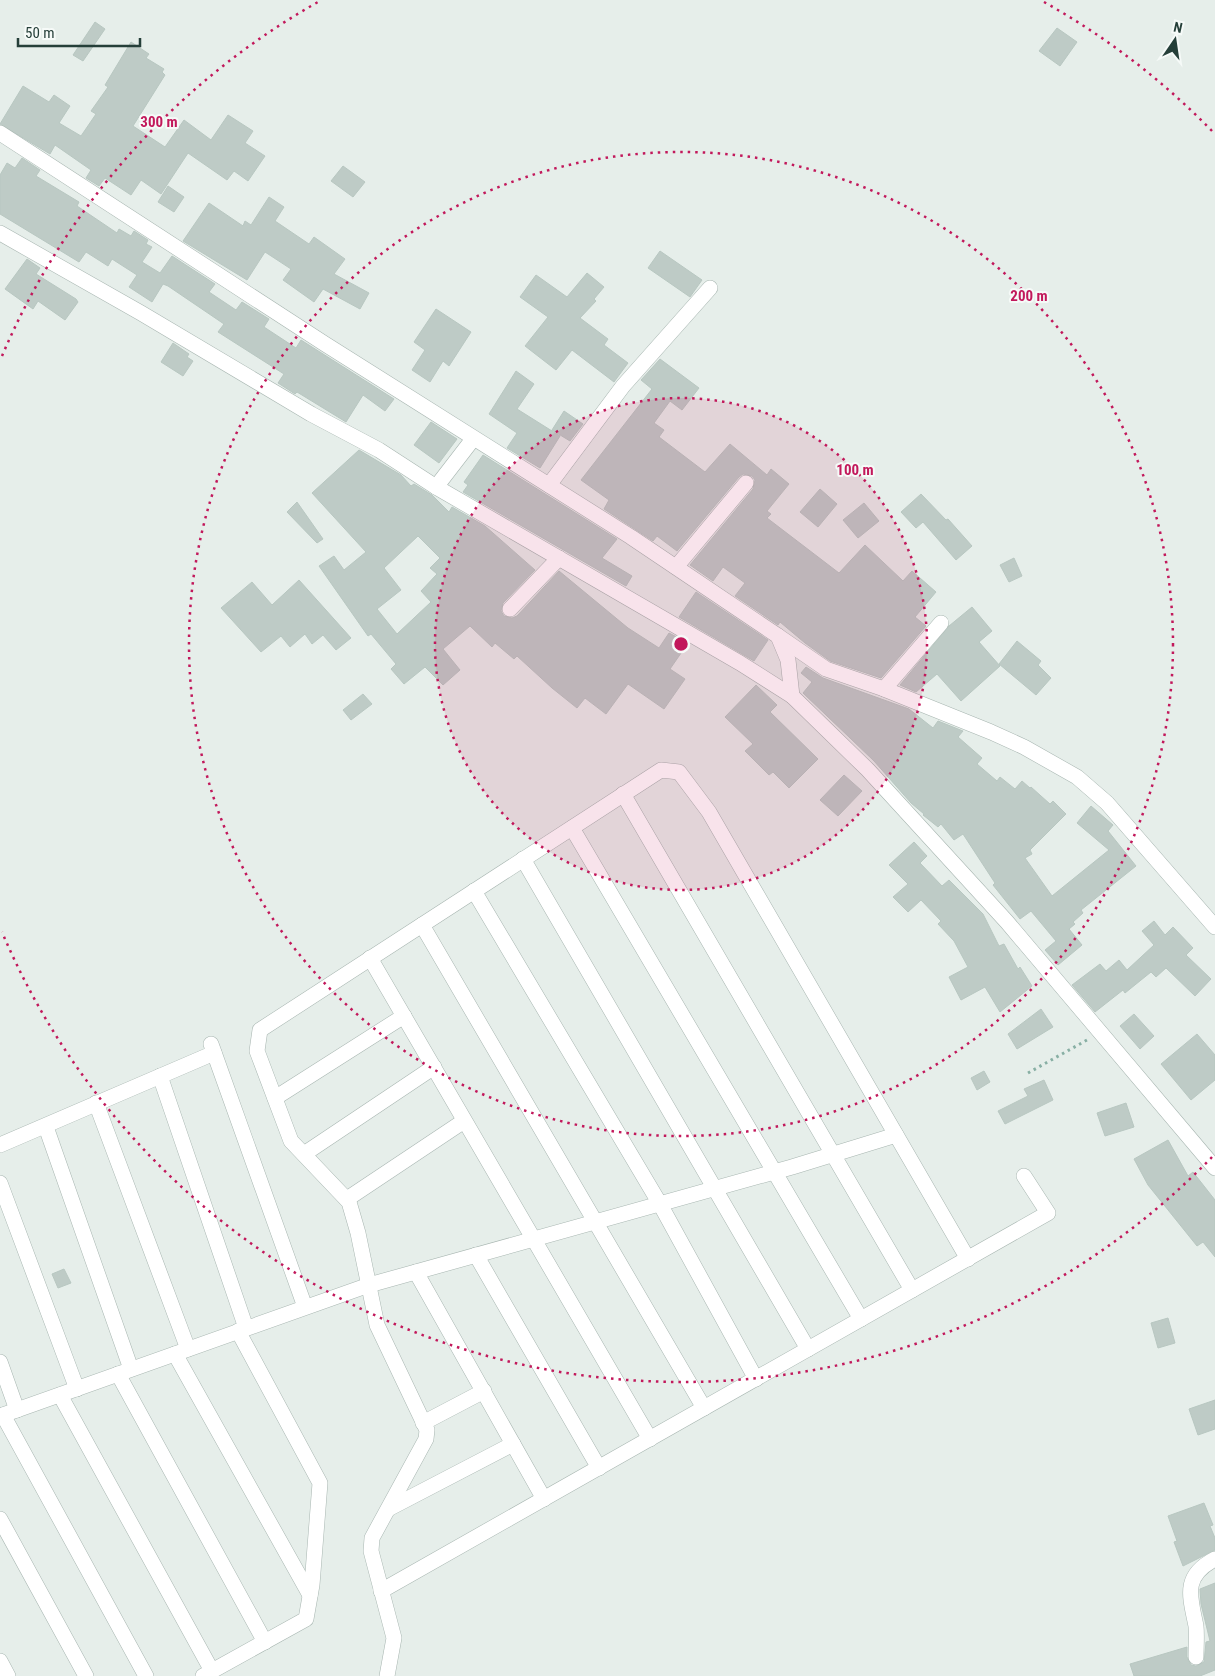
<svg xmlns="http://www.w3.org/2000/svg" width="1215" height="1676" viewBox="0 0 1215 1676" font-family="'Roboto Condensed',sans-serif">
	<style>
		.building { fill: #becbc6; stroke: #b8c7c1; fill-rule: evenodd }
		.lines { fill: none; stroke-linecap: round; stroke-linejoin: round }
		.minor-casing { stroke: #a8b6b1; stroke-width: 16 }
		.tertiary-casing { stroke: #a8b6b1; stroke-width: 16 }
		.path { stroke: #88afa4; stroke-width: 3; stroke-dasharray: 2.5 4; stroke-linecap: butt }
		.minor { stroke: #fff; stroke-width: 15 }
		.tertiary { stroke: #fff; stroke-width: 15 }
		.ring { fill: none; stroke: #c2185b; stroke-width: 2.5; stroke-dasharray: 2.5 5 }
		.centre { fill: #c2185b; stroke: #f6faf8; stroke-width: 2.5 }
		.ring-label { font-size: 15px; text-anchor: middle; font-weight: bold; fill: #c2185b; stroke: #f6faf8; stroke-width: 4; stroke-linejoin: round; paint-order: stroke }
	</style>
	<rect width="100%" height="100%" fill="#e6eeea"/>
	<g class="building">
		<path d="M95,22L105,29L83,61L73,55Z"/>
		<path d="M1057,28L1077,42L1060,66L1039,51Z"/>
		<path d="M131,42L149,54L146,58L164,69L162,72L165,75L133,126L165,147L184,120L211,140L228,115L253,131L245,143L265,156L248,181L234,171L227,180L188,153L161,194L141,180L131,195L105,178L99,186L86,178L91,170L55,145L50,154L0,124L23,86L49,102L54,95L70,106L59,123L81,136L96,114L91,111L108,87L105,85Z"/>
		<path d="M22,158L40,170L36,176L79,202L77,206L117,233L119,229L131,236L134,231L148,240L146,244L152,247L142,262L160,273L172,256L215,284L209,292L236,310L242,302L269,319L264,327L296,348L301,340L394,399L385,411L363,395L346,422L297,392L295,394L278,383L284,374L218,332L224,324L168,286L163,284L152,302L129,287L137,275L112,259L108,266L86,252L79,262L0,214V175L7,163L15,168Z"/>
		<path d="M343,166L365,182L353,197L331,181Z"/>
		<path d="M168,186L184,197L174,212L158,202Z"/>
		<path d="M269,197L284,207L275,221L309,244L314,237L345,259L334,274L369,293L360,309L323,289L314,302L283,280L291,269L265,252L247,280L183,241L209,203L243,226L245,221L251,225Z"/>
		<path d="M660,251L702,280L690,297L648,268Z"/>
		<path d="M27,259L40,268L36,274L76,299L78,302L65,320L38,301L33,309L5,289Z"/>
		<path d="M587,273L604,287L594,299L596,301L580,318L608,339L604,345L628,363L614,382L572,350L556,370L525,346L548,317L520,297L536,275L567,297Z"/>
		<path d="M436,309L471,332L449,366L443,361L430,382L412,370L425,350L414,342Z"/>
		<path d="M173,343L189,354L187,357L193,361L183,376L161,362Z"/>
		<path d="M660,359L699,388L682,410L670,401L654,423L664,430L659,437L705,472L730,444L767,475L771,469L789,484L767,511L771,514L767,518L839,573L865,545L903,581L912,571L936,592L915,617L926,626L881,678L830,661L805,643L780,622L778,625L735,596L745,583L723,567L713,581L690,565L753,489L755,480L752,476L743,474L739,477L677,551L657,536L653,541L604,509L609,500L581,480L652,389L641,380Z"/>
		<path d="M516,371L534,384L517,409L560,436L540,468L507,448L517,433L489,414Z"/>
		<path d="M564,411L583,424L570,441L552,430Z"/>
		<path d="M431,422L457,439L439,463L414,445Z"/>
		<path d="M359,450L401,475L411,486L414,484L432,495L449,512L452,507L485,526L535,570L503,603L501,611L504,616L512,618L517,616L559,571L628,628L659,648L669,633L688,643L670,669L685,679L664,709L628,684L606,714L585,698L577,708L552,688L517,656L514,659L495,643L492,647L470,626L443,649L460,670L443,685L425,667L404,684L391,669L396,664L371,634L368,636L319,566L334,556L344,570L366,552L312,493ZM418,536L440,558L430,568L437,574L421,591L431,602L397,634L377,609L401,590L384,568Z"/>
		<path d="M483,455L617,539L602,558L632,576L626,586L463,492L468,485L464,482Z"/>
		<path d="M820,489L837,504L818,527L800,512Z"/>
		<path d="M921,494L946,520L948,519L972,546L956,560L923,522L916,528L901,512Z"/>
		<path d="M297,502L323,539L317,543L287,512Z"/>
		<path d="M864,503L879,521L858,538L843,520Z"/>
		<path d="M1014,558L1022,576L1009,582L1000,565Z"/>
		<path d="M299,580L351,638L336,650L323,635L312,644L305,634L290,647L281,636L261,652L221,608L252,582L272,605Z"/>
		<path d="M696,592L768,640L754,661L679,617Z"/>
		<path d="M972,607L992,631L979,642L1000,666L961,701L937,674L916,692L900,685L949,626Z"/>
		<path d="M1017,641L1041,661L1038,665L1051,678L1036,695L999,664Z"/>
		<path d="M806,667L823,678L909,709L933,728L938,721L963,731L958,737L982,758L977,764L997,781L1000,777L1015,789L1022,781L1030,788L1031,787L1050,804L1053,801L1066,814L1030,850L1032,854L1025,858L1052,896L1109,850L1077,823L1091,806L1113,825L1108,831L1136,866L1081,910L1083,913L1073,922L1075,924L1069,929L1082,945L1058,965L1045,950L1056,941L1031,911L1020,919L993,885L995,883L963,834L954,840L941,824L938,827L923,815L924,814L911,803L874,761L803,693L812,682L801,673Z"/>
		<path d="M756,685L777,705L770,712L818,759L789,788L773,772L769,775L745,751L753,744L725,717Z"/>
		<path d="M363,694L372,704L351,720L343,710Z"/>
		<path d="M844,775L862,791L838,816L820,800Z"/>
		<path d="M914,842L927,856L920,863L942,886L949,880L983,914L999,946L1004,944L1018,969L1020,967L1032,986L1000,1012L985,987L961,1000L949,977L968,967L954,941L938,924L941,921L921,900L908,912L893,897L908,884L889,865Z"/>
		<path d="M1154,921L1165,935L1173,927L1193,948L1186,955L1211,979L1195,996L1166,968L1156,977L1151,972L1125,993L1123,990L1095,1012L1072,985L1100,964L1106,971L1119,960L1127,970L1154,945L1142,931Z"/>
		<path d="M1041,1009L1053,1027L1017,1049L1008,1034Z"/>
		<path d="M1134,1014L1154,1036L1140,1049L1120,1026Z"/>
		<path d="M1197,1034L1215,1055V1080L1191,1100L1161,1064Z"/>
		<path d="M984,1071L990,1082L977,1090L971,1078Z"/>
		<path d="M1044,1080L1053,1100L1005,1124L998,1111L1028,1096L1024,1089Z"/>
		<path d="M1126,1103L1134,1127L1105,1136L1097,1113Z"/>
		<path d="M1168,1140L1188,1176L1193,1172L1215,1200V1257L1203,1242L1197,1246L1148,1185L1134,1159Z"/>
		<path d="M64,1269L71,1283L58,1288L52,1274Z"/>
		<path d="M1168,1318L1175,1343L1158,1348L1151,1323Z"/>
		<path d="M1215,1400V1429L1198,1435L1189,1409Z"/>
		<path d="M1204,1503L1213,1525L1210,1526L1215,1538V1550L1183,1566L1174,1542L1177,1541L1168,1516Z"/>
		<path d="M1215,1583V1670L1200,1676H1134L1130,1664L1187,1647V1657L1191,1665L1196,1666L1204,1662L1206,1642L1210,1641L1201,1604L1200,1589Z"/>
	</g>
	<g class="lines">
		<defs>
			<g id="minor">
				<path d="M0,233L141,313L311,414L379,450L436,487L740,663L792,696"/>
				<path d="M549,485L623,386L710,288"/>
				<path d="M436,487L473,439"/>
				<path d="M676,567L746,483"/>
				<path d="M510,609L559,558"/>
				<path d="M778,636L826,669L884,689L991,732L1024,747L1077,777L1107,803L1215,927"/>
				<path d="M884,689L941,623"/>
				<path d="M623,794L912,1290"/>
				<path d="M572,828L861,1319"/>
				<path d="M523,859L808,1349"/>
				<path d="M474,891L660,1204L756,1379"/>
				<path d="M422,925L704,1408"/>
				<path d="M370,958L650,1439"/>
				<path d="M211,1044L305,1307"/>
				<path d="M160,1076L246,1328"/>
				<path d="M275,1098L404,1016"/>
				<path d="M96,1103L188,1349"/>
				<path d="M46,1127L131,1369"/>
				<path d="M0,1145L214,1053"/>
				<path d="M304,1154L434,1067"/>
				<path d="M0,1183L77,1389"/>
				<path d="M347,1199L464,1121"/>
				<path d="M476,1255L599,1468"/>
				<path d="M416,1272L544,1499"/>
				<path d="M175,1354L310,1595"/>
				<path d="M0,1362L17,1410"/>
				<path d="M118,1374L265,1642"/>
				<path d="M60,1395L212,1671"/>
				<path d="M3,1415L146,1676"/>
				<path d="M0,1416L369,1285L792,1167L896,1135"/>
				<path d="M423,1423L484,1391"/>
				<path d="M390,1508L513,1444"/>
				<path d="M0,1519L86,1676"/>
				<path d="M381,1591L1048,1213L1024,1176"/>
				<path d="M1196,1657C1196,1647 1197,1636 1196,1626C1190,1596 1182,1576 1215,1559"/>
				<path d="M0,1661L8,1676"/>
				<path d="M203,1676L306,1619L312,1585L320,1483L238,1331"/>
				<path d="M387,1676L394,1638L371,1551L372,1538L426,1439L427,1430L377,1325L358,1233L349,1202L291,1141L257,1051L260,1030L661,770L679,772L709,812L968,1259"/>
			</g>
			<path id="tertiary" d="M0,133L325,344L631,537L778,636L788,660L792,696L868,770L1007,922L1215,1168"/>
		</defs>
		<use href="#minor" class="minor-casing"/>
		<use href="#tertiary" class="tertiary-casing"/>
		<path class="path" d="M1028,1073L1087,1040"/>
		<use href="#minor" class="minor"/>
		<use href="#tertiary" class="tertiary"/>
	</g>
	<circle cx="681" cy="644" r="246" fill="#c2185b" fill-opacity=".12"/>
	<g class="ring">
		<circle cx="681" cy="644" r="246"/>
		<circle cx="681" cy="644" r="492"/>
		<path d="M1212 1157A738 738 0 0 1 2 932M2 356A738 738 0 0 1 318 2M1044 2A738 738 0 0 1 1212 131"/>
	</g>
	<circle cx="681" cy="644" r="8" class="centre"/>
	<g class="ring-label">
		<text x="159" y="127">300 m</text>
		<text x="1029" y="301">200 m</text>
		<text x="855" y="475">100 m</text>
	</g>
	<g transform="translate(1175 40) rotate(13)" stroke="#f6faf8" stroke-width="4" paint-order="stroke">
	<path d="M0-4L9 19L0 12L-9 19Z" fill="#253f39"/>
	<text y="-8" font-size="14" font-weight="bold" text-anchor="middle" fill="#253f39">N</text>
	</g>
	<path d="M18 38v8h122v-8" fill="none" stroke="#253f39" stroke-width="2.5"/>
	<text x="25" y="38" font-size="15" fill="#253f39" stroke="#f6faf8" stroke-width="4" paint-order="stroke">50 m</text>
</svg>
